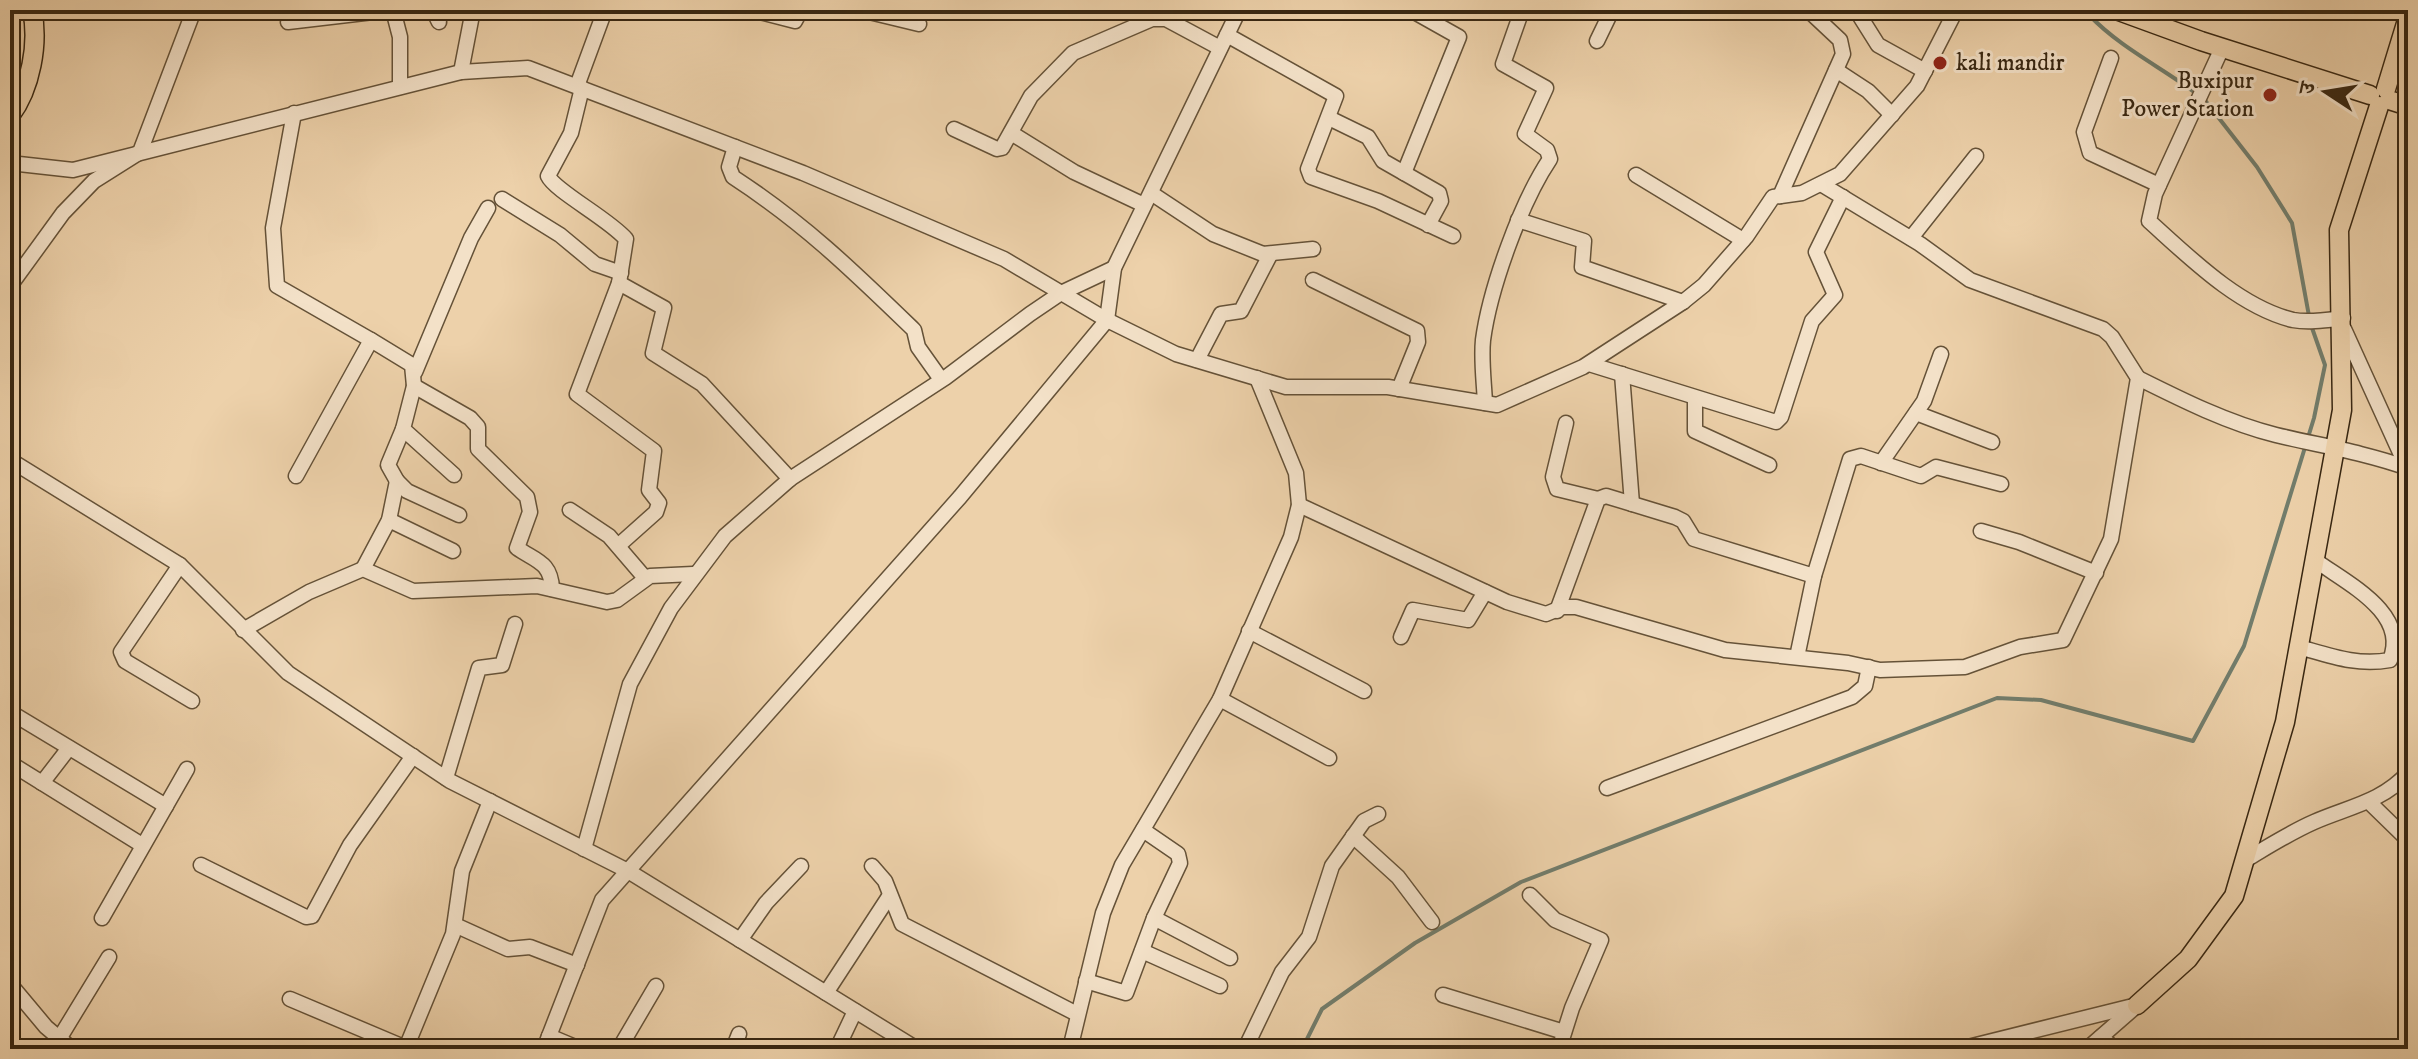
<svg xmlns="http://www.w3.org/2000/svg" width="2418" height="1059" viewBox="0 0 2418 1059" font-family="'IM FELL DW Pica','Noto Serif Devanagari',serif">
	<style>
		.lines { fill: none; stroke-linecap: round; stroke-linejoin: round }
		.stream { stroke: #727d6c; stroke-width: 4 }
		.minor-casing { stroke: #655238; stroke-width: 17 }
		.major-casing { stroke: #382712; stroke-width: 21 }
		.minor { stroke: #f3e1c8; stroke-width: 14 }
		.major { stroke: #edd1aa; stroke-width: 18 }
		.poi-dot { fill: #8f2418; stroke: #f3e1c8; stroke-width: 3 }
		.labels { text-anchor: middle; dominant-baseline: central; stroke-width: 6; stroke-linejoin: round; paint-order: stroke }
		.poi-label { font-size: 24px; fill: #382712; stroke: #f3e1c8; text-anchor: start }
	</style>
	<rect width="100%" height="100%" fill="#edd1aa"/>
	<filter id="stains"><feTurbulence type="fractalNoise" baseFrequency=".0025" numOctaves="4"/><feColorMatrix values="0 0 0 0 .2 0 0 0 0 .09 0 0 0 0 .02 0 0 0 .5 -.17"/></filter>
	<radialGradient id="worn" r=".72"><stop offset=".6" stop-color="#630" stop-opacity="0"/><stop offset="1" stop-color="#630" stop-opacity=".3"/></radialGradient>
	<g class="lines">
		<g class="stream">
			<path d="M2090,16C2121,48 2161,67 2197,94"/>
			<path d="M2204,99L2257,167L2292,223L2309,316"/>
			<path d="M1302,1049L1322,1009L1415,943L1521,882L1997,698L2041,700L2193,741L2244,646L2314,418L2325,365L2311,325"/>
		</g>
		<defs>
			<g id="minor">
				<path d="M393,10L400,37V87"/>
				<path d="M433,10L439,22"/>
				<path d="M752,10L795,21L801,10"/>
				<path d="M861,10L919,24"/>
				<path d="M1856,10L1878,45L1925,71"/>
				<path d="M288,22L390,10"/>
				<path d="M1227,35L1336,96L1308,169L1311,177L1378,201L1453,236"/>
				<path d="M1597,41L1612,10"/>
				<path d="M2222,48L2155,194L2149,221C2189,257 2239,307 2293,320C2309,323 2327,320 2343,318"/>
				<path d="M2111,58L2084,132L2090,153L2159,185"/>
				<path d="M1836,70L1868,91L1892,115"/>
				<path d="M461,72L473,10"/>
				<path d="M577,86L605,10"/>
				<path d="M582,88L571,133L548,176C555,191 609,219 626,239L619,283L577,394L654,451L649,490L659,503L656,512L619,545"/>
				<path d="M294,113L273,228L277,286L371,340L296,476"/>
				<path d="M1329,118L1368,137L1383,161L1439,193L1441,201L1428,225"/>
				<path d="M954,129L997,149L1002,148L1031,96L1073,53L1152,19H1166L1220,48"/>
				<path d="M1011,133L1074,172L1144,205"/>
				<path d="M735,147L729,167L733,177C805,224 853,271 914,330L918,347L940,378"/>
				<path d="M10,163L73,170L461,72L528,68L803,173L1004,259L1107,320L1176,354L1286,387H1388L1497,405L1583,367L1683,302L1704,285L1746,237L1773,197L1802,193L1840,174L1917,86L1956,10"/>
				<path d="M1404,173L1459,37L1411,10"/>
				<path d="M1636,175L1743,240"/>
				<path d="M1151,193L1213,234L1263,254L1313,249"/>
				<path d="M1780,196L1843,54L1840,40L1808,10"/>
				<path d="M502,199L560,235L595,264L621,273"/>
				<path d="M1518,220L1584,241L1582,267L1683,302"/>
				<path d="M1911,238L1976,156"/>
				<path d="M1313,280L1417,331L1418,342L1399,389"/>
				<path d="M619,283L664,308L653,353L702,384L790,479"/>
				<path d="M10,286L63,213L94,181L140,152L194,10"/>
				<path d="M2344,329L2408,470"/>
				<path d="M371,340L412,365L414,386L403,429L454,475"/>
				<path d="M1197,360L1221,314L1241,311L1270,255"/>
				<path d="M1589,364L1776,422L1781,417L1812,321L1835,295L1816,252L1843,197"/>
				<path d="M415,372L471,238L488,208"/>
				<path d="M1622,374L1632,504"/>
				<path d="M2138,378C2182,400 2228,423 2276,435C2322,446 2362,452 2408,468"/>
				<path d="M414,386L470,418L478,427V449L527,497L530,512L517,548C536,561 551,562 552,589"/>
				<path d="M1695,398V431L1769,465"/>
				<path d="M1485,403C1484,382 1481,360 1483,340C1490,288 1521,202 1550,159L1547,150L1525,134L1546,88L1503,64L1522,10"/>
				<path d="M1916,413L1992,442"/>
				<path d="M1566,423L1553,477L1557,489L1598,499"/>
				<path d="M10,460L180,565L288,673L450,781L628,871L917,1049"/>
				<path d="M1881,463L1924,401L1941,354"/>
				<path d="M397,481L388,465L403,429"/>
				<path d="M1299,505L1507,602L1546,614L1563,607H1576L1725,650L1848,663L1880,670L1965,667L2020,647L2063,640L2111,539L2138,378L2112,337L2103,329L1970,280L1920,244L1821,184"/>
				<path d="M570,510L609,536L645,578"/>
				<path d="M389,520L453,551"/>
				<path d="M1981,531L2019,542L2096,573"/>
				<path d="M180,565L121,652L125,661L192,701"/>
				<path d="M363,569L389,520L397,481L407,491L459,515"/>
				<path d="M1557,611L1598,499L1606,496L1675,517L1683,521L1694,539L1814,576"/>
				<path d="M243,630L309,592L363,569L413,591L537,586L607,602L617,600L650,576L693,574"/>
				<path d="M1249,631L1364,691"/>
				<path d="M1401,637L1413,610L1468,620L1485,592"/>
				<path d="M2299,647C2331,656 2357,666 2390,660C2410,613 2346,583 2315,560"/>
				<path d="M1797,657L1814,576L1850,459L1861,456L1921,476L1936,467L2001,484"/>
				<path d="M1220,699L1329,758"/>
				<path d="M10,712L166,806"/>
				<path d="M10,763L142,845"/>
				<path d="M446,778L479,668L502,665L515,624"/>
				<path d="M42,783L69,748"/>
				<path d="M1607,788L1852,697L1865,686L1869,667"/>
				<path d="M2369,802L2408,840"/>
				<path d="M1353,836L1398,877L1432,922"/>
				<path d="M584,849L630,684L671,608L725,536L790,479L945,378L1030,314L1061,293L1114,268"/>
				<path d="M2247,859C2269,846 2291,832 2314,822C2348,807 2382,802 2408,773"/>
				<path d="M201,865L306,917L312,916L350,845L413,756"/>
				<path d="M872,866L885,881L902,924L1077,1014"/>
				<path d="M1530,895L1555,920L1601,940L1572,1008L1559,1049"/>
				<path d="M102,918L187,769"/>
				<path d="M1154,918L1230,958"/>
				<path d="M455,925L508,949L530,947L577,965"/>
				<path d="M740,940L766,903L801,866"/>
				<path d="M1142,951L1220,986"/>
				<path d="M1086,981L1126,993L1154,918L1180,863L1178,854L1143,830"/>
				<path d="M10,984L46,1027L72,1049"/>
				<path d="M826,993L890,895"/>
				<path d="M1443,995L1564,1032"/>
				<path d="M290,999L406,1048L453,934L462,871L490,801"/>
				<path d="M549,1036L580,1049"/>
				<path d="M2101,1037L2115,1049"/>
				<path d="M59,1039L109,957"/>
				<path d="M544,1049L602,900L960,497L1107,320L1114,268L1239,10"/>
				<path d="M619,1049L656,986"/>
				<path d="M733,1049L739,1034"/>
				<path d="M837,1049L855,1011"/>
				<path d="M1070,1049L1103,913L1122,865L1220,699L1291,537L1299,505L1296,473L1257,378"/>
				<path d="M1245,1049L1282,972L1309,937L1332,866L1364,821L1378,814"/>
				<path d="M1960,1049L2137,1005"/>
				<path d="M2087,1049L2134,1008"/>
			</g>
			<g id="major">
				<path d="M2116,10L2201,41L2370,95"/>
				<path d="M2386,89L2408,17"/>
				<path d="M2389,100L2408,106"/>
				<path d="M10,116C31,88 39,43 32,10"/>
				<path d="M2137,1005L2188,959L2234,896L2285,722L2342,410L2339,230L2379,106"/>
			</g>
		</defs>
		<use href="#minor" class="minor-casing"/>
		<use href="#major" class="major-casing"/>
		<use href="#minor" class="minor"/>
		<use href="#major" class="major"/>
	</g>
	<g class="poi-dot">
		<circle cx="1940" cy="63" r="8"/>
		<circle cx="2270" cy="95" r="8"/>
	</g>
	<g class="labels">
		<g class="poi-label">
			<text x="1956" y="63">kali mandir</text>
			<text x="2254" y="81" text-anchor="end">Buxipur<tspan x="2254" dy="28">Power Station</tspan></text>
		</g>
	</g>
	<rect width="2418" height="1059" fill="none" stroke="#edd1aa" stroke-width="40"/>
	<rect x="12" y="12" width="2394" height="1035" fill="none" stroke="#382712" stroke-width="4"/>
	<rect x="20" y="20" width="2378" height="1019" fill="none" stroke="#382712" stroke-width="2"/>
	<g transform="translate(2326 92) rotate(282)" stroke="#f3e1c8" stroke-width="6" paint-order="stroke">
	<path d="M0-6L14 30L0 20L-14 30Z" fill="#382712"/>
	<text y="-12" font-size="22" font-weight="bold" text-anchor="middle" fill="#382712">उ</text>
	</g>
	<rect width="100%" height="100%" filter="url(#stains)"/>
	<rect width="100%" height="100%" fill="url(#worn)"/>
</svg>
